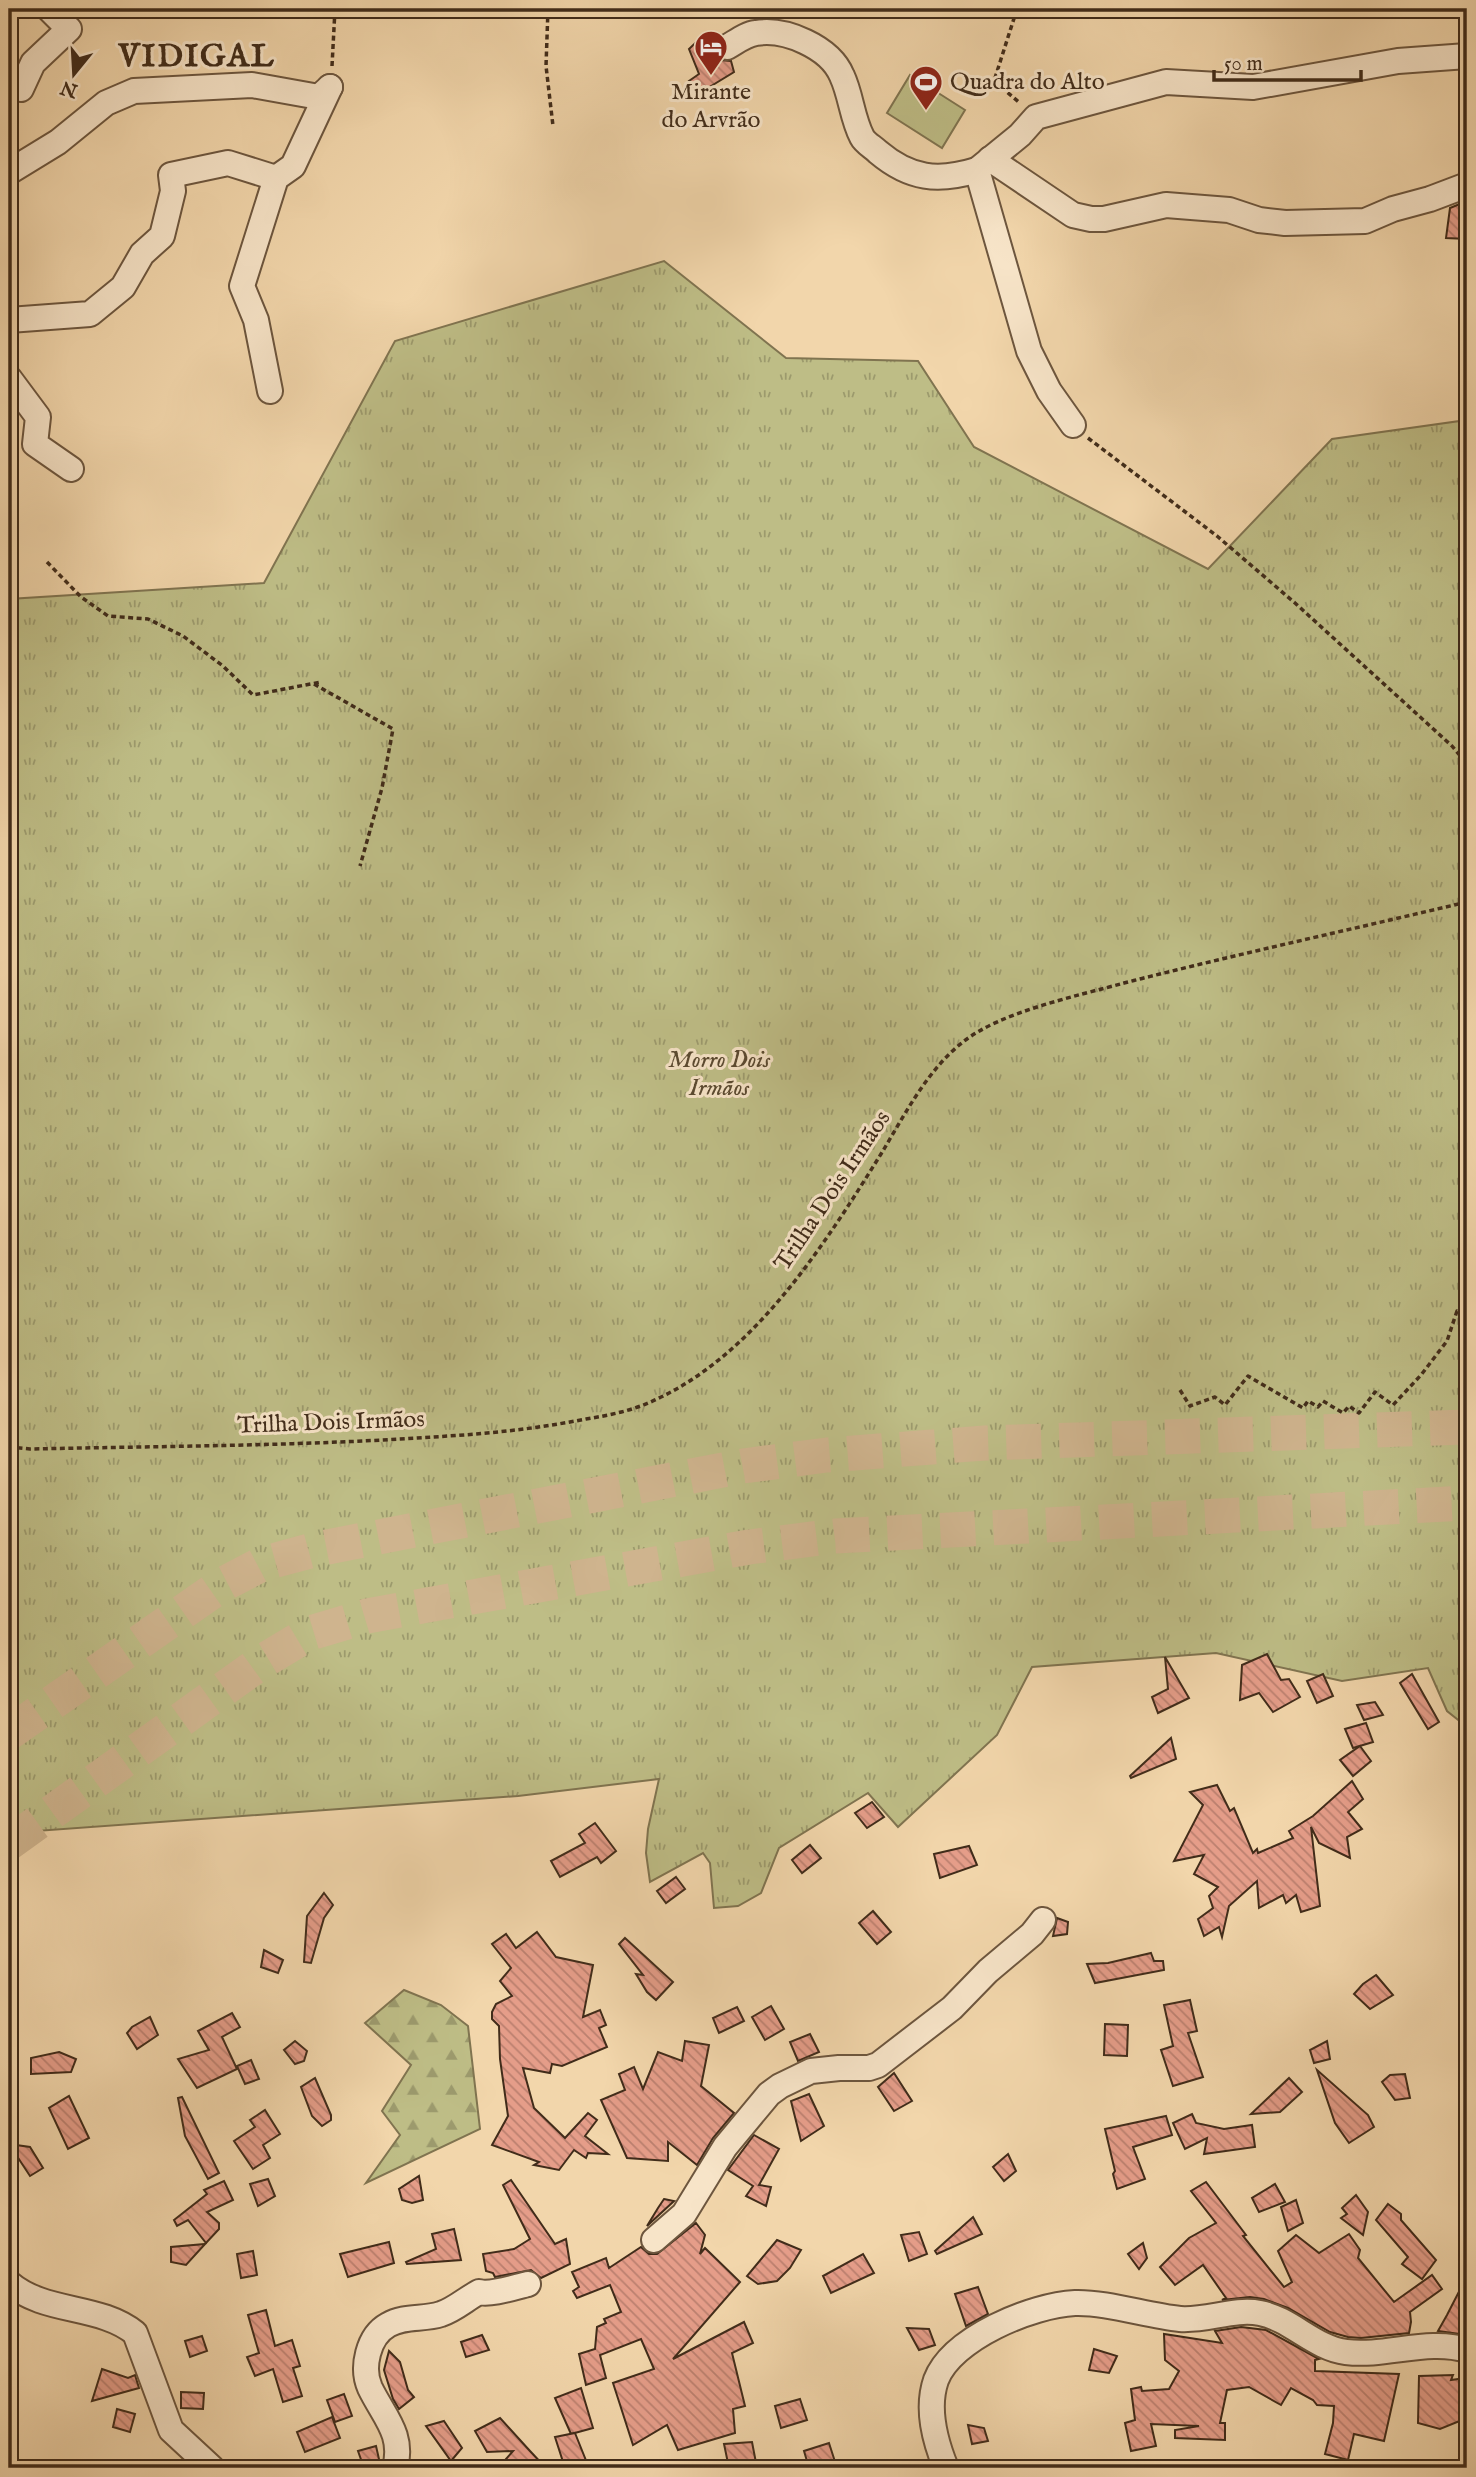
<svg xmlns="http://www.w3.org/2000/svg" width="1476" height="2477" viewBox="0 0 1476 2477" font-family="'IM FELL English',serif">
	<style>
		.green { fill: #bebd86; stroke: #807450; stroke-width: 2 }
		.forest { fill: url(#forest-firs); stroke: #807450; stroke-width: 2 }
		.park { fill: url(#park-tufts); stroke: #807450; stroke-width: 2 }
		.building { fill: url(#building-back-hatch); stroke: #412c1a; stroke-width: 2 }
		.lines { fill: none; stroke-linecap: round; stroke-linejoin: round }
		.highway-tunnel { stroke: #cfb48e; stroke-width: 35; stroke-dasharray: 35 18; stroke-linecap: butt }
		.minor-casing { stroke: #6d563e; stroke-width: 28 }
		.path { stroke: #412c1a; stroke-width: 3.5; stroke-dasharray: 5 3.5; stroke-linecap: butt }
		.minor { stroke: #f7e4c8; stroke-width: 24 }
		.labels { text-anchor: middle; dominant-baseline: central; stroke-width: 6; stroke-linejoin: round; paint-order: stroke }
		.poi-label { font-size: 24px; fill: #412c1a; stroke: #f7e4c8; text-anchor: start }
		.park-label { font-size: 24px; font-style: italic; fill: #5a4930; stroke: #f7e4c8 }
		.street-label { font-size: 24px; fill: #412c1a; stroke: #f7e4c8 }
		.district-label { font-size: 32px; font-weight: bold; letter-spacing: 2px; fill: #412c1a; stroke: #f7e4c8 }
	</style>
	<defs>
		<pattern id="forest-firs" width="22" height="20" patternUnits="userSpaceOnUse" patternTransform="scale(1.75)"><rect width="22" height="20" fill="#bebd86"/><path d="M5 1l3.5 6h-7zM16 11l3.5 6h-7z" fill="#9c9a6d"/></pattern>
		<pattern id="park-tufts" width="24" height="20" patternUnits="userSpaceOnUse" patternTransform="scale(1.75)"><rect width="24" height="20" fill="#bebd86"/><path d="M3 7l-1-3M5 7V3M7 7l1-3M15 17l-1-3M17 17v-4M19 17l1-3" fill="none" stroke="#9c9a6d"/></pattern>
		<pattern id="building-back-hatch" width="6" height="6" patternUnits="userSpaceOnUse" patternTransform="scale(1.75)"><rect width="6" height="6" fill="#e59d89"/><path d="M-1 5l2 2M0 0l6 6M5-1l2 2" fill="none" stroke="#bb806f"/></pattern>
	</defs>
	<rect width="100%" height="100%" fill="#f2d6ab"/>
	<filter id="stains"><feTurbulence type="fractalNoise" baseFrequency=".00286" numOctaves="4"/><feColorMatrix values="0 0 0 0 .2 0 0 0 0 .09 0 0 0 0 .02 0 0 0 .5 -.17"/></filter>
	<radialGradient id="worn" r=".72"><stop offset=".6" stop-color="#630" stop-opacity="0"/><stop offset="1" stop-color="#630" stop-opacity=".3"/></radialGradient>
	<path class="green" d="M910,75L965,110L942,148L887,113Z"/>
	<path class="forest" d="M404,1990L441,2005L468,2026L480,2129L366,2183L400,2135L382,2111L411,2065L365,2023Z"/>
	<path class="park" d="M664,261L786,358L918,361L974,447L1208,569L1332,439L1467,420V1727L1447,1711L1428,1668L1342,1681L1216,1653L1032,1667L997,1735L898,1827L868,1793L779,1848L761,1893L738,1906L714,1908L710,1863L703,1853L650,1882L646,1853L648,1829L659,1779L518,1796L9,1833V599L264,583L395,341Z"/>
	<g class="building">
		<path d="M706,33L715,55L720,60L731,61L734,72L698,94L689,81L699,74L689,49Z"/>
		<path d="M1467,201V239L1446,238L1450,208Z"/>
		<path d="M1267,1654L1281,1680L1289,1679L1300,1697L1273,1712L1259,1693L1240,1700L1242,1665Z"/>
		<path d="M1165,1657L1189,1698L1158,1713L1152,1697L1168,1689Z"/>
		<path d="M1323,1674L1333,1696L1317,1703L1307,1681Z"/>
		<path d="M1412,1674L1439,1722L1428,1729L1400,1683Z"/>
		<path d="M1375,1702L1383,1715L1364,1720L1357,1705Z"/>
		<path d="M1366,1723L1373,1742L1353,1748L1345,1729Z"/>
		<path d="M1171,1738L1176,1759L1131,1778L1130,1776Z"/>
		<path d="M1360,1746L1371,1761L1353,1776L1340,1760Z"/>
		<path d="M1352,1781L1363,1799L1348,1812L1362,1829L1347,1837L1350,1858L1319,1843L1311,1827L1320,1906L1301,1912L1296,1895L1286,1903L1283,1895L1259,1908L1257,1881L1229,1906L1222,1937L1219,1927L1204,1936L1198,1919L1213,1908L1209,1896L1218,1887L1194,1874L1204,1855L1174,1861L1203,1805L1190,1792L1217,1785L1230,1811L1234,1808L1253,1853L1257,1849L1258,1853L1293,1838L1289,1831L1313,1816Z"/>
		<path d="M872,1802L884,1817L867,1828L855,1813Z"/>
		<path d="M595,1823L616,1851L601,1863L597,1857L560,1877L551,1861L585,1843L579,1834Z"/>
		<path d="M810,1845L821,1858L802,1873L792,1860Z"/>
		<path d="M969,1846L977,1865L940,1878L934,1854Z"/>
		<path d="M676,1877L685,1889L666,1903L657,1891Z"/>
		<path d="M324,1893L333,1905L324,1918L311,1963L304,1962L307,1916Z"/>
		<path d="M873,1911L891,1932L877,1944L859,1923Z"/>
		<path d="M1057,1918L1068,1922L1067,1934L1053,1936Z"/>
		<path d="M537,1932L556,1957L593,1965L583,2017L600,2010L606,2025L599,2028L607,2047L562,2066L552,2064L550,2073L523,2068L534,2108L565,2138L588,2113L597,2120L585,2136L608,2154L588,2153L586,2158L574,2150L559,2170L534,2165L539,2162L492,2145L508,2116L500,2059L499,2026L492,2019V2012L496,2004L512,1996L500,1981L511,1968L492,1944L506,1934L516,1948Z"/>
		<path d="M625,1938L673,1982L656,2000L647,1992L636,1974L643,1975L619,1944Z"/>
		<path d="M264,1950L283,1960L278,1973L261,1967Z"/>
		<path d="M1151,1953L1154,1961H1163L1164,1970L1095,1983L1087,1964L1108,1963Z"/>
		<path d="M1376,1975L1393,1995L1370,2009L1354,1994L1363,1984Z"/>
		<path d="M1190,2000L1197,2031L1188,2033L1203,2077L1173,2086L1161,2050L1173,2046L1164,2005Z"/>
		<path d="M771,2006L784,2029L765,2040L752,2017Z"/>
		<path d="M737,2007L744,2021L719,2033L713,2018Z"/>
		<path d="M232,2013L240,2027L222,2037L237,2069L197,2088L178,2059L209,2050L198,2031Z"/>
		<path d="M150,2017L158,2035L137,2049L127,2033L132,2027Z"/>
		<path d="M1105,2024L1128,2025L1127,2056L1104,2055Z"/>
		<path d="M810,2034L819,2052L798,2061L790,2042Z"/>
		<path d="M295,2041L307,2051L304,2061L295,2064L284,2050Z"/>
		<path d="M685,2041L709,2045L701,2086L734,2113L713,2138L697,2165L668,2142V2161L627,2158L601,2100L625,2090L619,2074L634,2067L643,2089L658,2052L682,2061Z"/>
		<path d="M1327,2041L1330,2059L1314,2063L1310,2050Z"/>
		<path d="M59,2052L76,2059L71,2072L31,2074V2058Z"/>
		<path d="M251,2060L259,2079L245,2084L237,2066Z"/>
		<path d="M1317,2070L1368,2115L1374,2127L1349,2143L1335,2123Z"/>
		<path d="M894,2073L912,2101L894,2111L878,2087Z"/>
		<path d="M1405,2074L1410,2098L1395,2100L1382,2082L1390,2075Z"/>
		<path d="M315,2078L331,2115V2120L322,2126L312,2116L301,2087Z"/>
		<path d="M1289,2078L1302,2092L1280,2112L1251,2114Z"/>
		<path d="M809,2094L824,2126L801,2141L791,2101Z"/>
		<path d="M69,2096L89,2138L68,2149L49,2108Z"/>
		<path d="M182,2097L219,2173L208,2179L185,2136L178,2098Z"/>
		<path d="M265,2110L280,2134L263,2145L270,2158L253,2169L234,2141L255,2127L250,2120Z"/>
		<path d="M1192,2114L1196,2123L1224,2129L1252,2125L1255,2147L1204,2154L1207,2138L1185,2149L1173,2123Z"/>
		<path d="M1166,2116L1172,2135L1133,2147L1145,2179L1117,2189L1113,2174L1115,2171L1105,2129Z"/>
		<path d="M754,2135L779,2149L759,2185L771,2187L766,2206L746,2196L753,2186L728,2170Z"/>
		<path d="M9,2144L30,2147L43,2168L30,2176Z"/>
		<path d="M1008,2154L1016,2171L1004,2181L993,2167Z"/>
		<path d="M419,2176L423,2200L412,2203L402,2200L399,2189Z"/>
		<path d="M268,2179L275,2196L258,2206L250,2184Z"/>
		<path d="M511,2180L555,2244L566,2239L570,2264L541,2278L531,2270L495,2277L493,2273L486,2271L483,2254L514,2249L530,2239L503,2185Z"/>
		<path d="M224,2181L233,2200L207,2212L219,2223V2229L206,2243L188,2220L177,2226L174,2220L207,2194L204,2190Z"/>
		<path d="M1206,2182L1246,2235L1243,2236L1284,2287L1292,2282L1278,2251L1296,2235L1319,2253L1349,2234L1360,2250L1358,2258L1394,2302L1432,2275L1442,2289L1410,2312L1411,2322L1409,2333L1361,2338L1348,2337L1330,2332L1288,2308L1264,2299L1250,2297L1222,2300L1226,2298L1203,2265L1175,2285L1160,2267L1189,2238L1216,2223L1191,2191Z"/>
		<path d="M1275,2184L1285,2202L1259,2212L1252,2198Z"/>
		<path d="M1356,2195L1368,2212L1363,2235L1341,2218L1347,2214L1342,2208Z"/>
		<path d="M664,2199L674,2201L647,2226L658,2208Z"/>
		<path d="M1296,2200L1303,2223L1288,2231L1281,2207Z"/>
		<path d="M1388,2204L1401,2214V2220L1436,2260L1422,2279L1402,2264L1408,2257L1376,2220Z"/>
		<path d="M973,2217L982,2234L937,2254L935,2251Z"/>
		<path d="M696,2223L705,2235L700,2254L705,2248L740,2282L673,2359L744,2322L753,2343L732,2353L745,2406L733,2409L735,2433L678,2450L667,2425L633,2445L613,2383L654,2369L641,2339L600,2355L606,2378L586,2385L579,2354L595,2349L597,2327L606,2323L604,2319L621,2312L610,2285L577,2298L573,2291L579,2287L572,2272L606,2258L609,2268L641,2247L649,2254H657Z"/>
		<path d="M454,2229L461,2260L407,2264L406,2262L436,2249L432,2234Z"/>
		<path d="M919,2232L927,2254L909,2261L901,2235Z"/>
		<path d="M777,2240L801,2250L790,2268L777,2281L758,2284L747,2276Z"/>
		<path d="M389,2242L394,2263L348,2277L340,2254Z"/>
		<path d="M1143,2243L1147,2258L1139,2269L1128,2254Z"/>
		<path d="M205,2244L186,2265L171,2262V2247Z"/>
		<path d="M253,2251L257,2275L241,2278L237,2254Z"/>
		<path d="M863,2254L874,2273L831,2293L823,2276Z"/>
		<path d="M1467,2276V2335L1438,2331L1447,2315Z"/>
		<path d="M978,2287L988,2314L966,2326L955,2294Z"/>
		<path d="M266,2310L275,2346L292,2340L300,2366L293,2368L302,2396L283,2402L273,2369L255,2376L247,2357L259,2353L248,2315Z"/>
		<path d="M1241,2327L1266,2330L1319,2359L1315,2360V2371L1399,2374L1384,2441L1354,2434L1348,2460L1325,2454L1333,2423L1334,2406L1317,2405L1313,2400L1291,2388L1281,2405L1249,2387L1227,2390L1220,2423H1225V2440L1175,2438V2430L1199,2426L1151,2424L1156,2446L1131,2451L1125,2423L1135,2420L1131,2389L1141,2387L1142,2391L1169,2389L1179,2371L1165,2360L1164,2334L1222,2343L1215,2331Z"/>
		<path d="M907,2328L929,2329L935,2345L919,2350Z"/>
		<path d="M482,2335L489,2350L466,2357L461,2342Z"/>
		<path d="M202,2336L207,2351L190,2357L185,2341Z"/>
		<path d="M1094,2349L1117,2356L1109,2373L1089,2370Z"/>
		<path d="M389,2351L400,2362L408,2390L414,2397L399,2409L393,2399L384,2370Z"/>
		<path d="M102,2369L128,2378L135,2375L139,2388L92,2401Z"/>
		<path d="M1453,2375L1451,2380L1466,2378L1467,2418L1440,2429L1418,2423L1419,2376Z"/>
		<path d="M581,2388L593,2428L571,2434L555,2398Z"/>
		<path d="M181,2392L204,2393L203,2409L181,2408Z"/>
		<path d="M344,2394L352,2416L335,2422L327,2400Z"/>
		<path d="M800,2399L807,2420L781,2428L775,2406Z"/>
		<path d="M117,2409L135,2414L130,2432L113,2427Z"/>
		<path d="M332,2417L340,2438L305,2452L297,2432Z"/>
		<path d="M500,2418L530,2451L546,2468H498L513,2451L487,2452L475,2431Z"/>
		<path d="M444,2421L462,2448L451,2461L426,2426Z"/>
		<path d="M968,2425L984,2428L988,2441L972,2444Z"/>
		<path d="M575,2433L589,2468H565L555,2437Z"/>
		<path d="M752,2442L757,2468H729L724,2444Z"/>
		<path d="M829,2443L837,2468H809L804,2451Z"/>
		<path d="M376,2446L381,2468H364L358,2451Z"/>
		<path d="M181,2460L190,2468H167L166,2464Z"/>
	</g>
	<g class="lines">
		<g class="highway-tunnel">
			<path d="M9,1733L220,1586L262,1564L317,1549L743,1466L827,1455L985,1443L1467,1427"/>
			<path d="M9,1843L260,1663L310,1633L367,1616L749,1547L835,1536L1467,1503"/>
		</g>
		<defs>
			<g id="minor">
				<path d="M727,47C736,42 746,34 756,33C785,28 830,47 842,76C851,95 852,118 862,137C865,143 873,147 878,152C910,179 938,182 977,170"/>
				<path d="M21,89L33,63L69,29L49,9"/>
				<path d="M990,159L1073,215L1091,219H1104L1166,205L1229,210L1259,220L1285,223L1365,221L1393,209L1430,199L1467,185"/>
				<path d="M9,172L58,142L106,103L134,91L252,85L319,97L330,87"/>
				<path d="M9,320L90,314L123,287L142,254L162,236L173,191L171,175L228,163L276,178"/>
				<path d="M9,378L38,417L35,444L71,469"/>
				<path d="M270,391L256,320L242,286L276,178L293,166L330,87"/>
				<path d="M1073,425L1049,391L1029,351L977,170L1020,135L1036,117L1166,82L1253,87L1398,61L1467,56"/>
				<path d="M654,2240L684,2214L725,2147L769,2094L780,2086L811,2071L839,2068H869L878,2065L952,2008L988,1971L1032,1934L1043,1920"/>
				<path d="M9,2283C45,2314 99,2304 135,2333L171,2430L212,2468"/>
				<path d="M395,2468C404,2434 384,2417 370,2388C361,2368 368,2336 388,2325C405,2315 423,2320 441,2314C454,2310 466,2299 479,2292C491,2295 515,2287 528,2284"/>
				<path d="M946,2468C935,2441 926,2409 936,2380C952,2338 1032,2305 1075,2303C1107,2302 1148,2316 1180,2319C1207,2321 1234,2308 1260,2313C1291,2319 1314,2348 1346,2352C1386,2357 1428,2338 1467,2350"/>
			</g>
		</defs>
		<use href="#minor" class="minor-casing"/>
		<g class="path">
			<path d="M538,9L548,14"/>
			<path d="M548,9L546,66L553,126"/>
			<path d="M1017,9L994,81L1020,103"/>
			<path d="M332,66L335,9"/>
			<path d="M1088,438L1217,536L1295,603L1452,746L1467,764"/>
			<path d="M47,562L81,597L108,616L148,619L183,636L223,666L253,695L321,682"/>
			<path d="M314,684L393,729L382,788L360,866"/>
			<path d="M1180,1390L1190,1406L1215,1397L1225,1405L1248,1376L1303,1408L1308,1401L1318,1407L1323,1401L1343,1413L1349,1406L1359,1413L1375,1392L1393,1405L1421,1375L1447,1341L1457,1311L1467,1314"/>
			<path d="M9,1447L30,1449C169,1446 309,1446 448,1436C496,1433 540,1428 586,1419C611,1415 635,1410 657,1399C756,1353 825,1244 881,1154C904,1116 927,1070 963,1042C1000,1012 1077,996 1124,983C1238,954 1353,929 1467,902"/>
		</g>
		<use href="#minor" class="minor"/>
	</g>
	<defs>
		<symbol id="hotel-pin" viewBox="-11 -11 22 30"><path d="M0 17L-7.5 6A9.5 9.5 0 1 1 7.5 6Z" fill="#8f2418" stroke="#f7e4c8"/><path d="M-6-4.5h1.5V1H6V5H4.5V3h-9V5H-6ZM-4 0a1.8 1.8 0 1 1 3.6 0ZM.5 0V-2.5h3Q6-2.5 6 0Z" fill="#fff"/></symbol>
		<symbol id="stadium-pin" viewBox="-11 -11 22 30"><path d="M0 17L-7.5 6A9.5 9.5 0 1 1 7.5 6Z" fill="#8f2418" stroke="#f7e4c8"/><path d="M0-5a6.5 5 0 1 0 0 10a6.5 5 0 1 0 0-10ZM-3.5-1.8h7v3.6h-7Z" fill="#fff"/></symbol>
	</defs>
	<g fill-rule="evenodd">
		<use href="#hotel-pin" x="692" y="28" width="38" height="52"/>
		<use href="#stadium-pin" x="907" y="63" width="38" height="52"/>
	</g>
	<g class="labels">
		<g class="poi-label">
			<text x="950" y="82">Quadra do Alto</text>
			<text x="711" y="92" text-anchor="middle">Mirante<tspan x="711" dy="28">do Arvrão</tspan></text>
		</g>
		<g class="park-label">
			<text x="719" y="1060">Morro Dois<tspan x="719" dy="28">Irmãos</tspan></text>
		</g>
		<g class="street-label">
			<text transform="translate(833 1191) rotate(-56)">Trilha Dois Irmãos</text>
			<text transform="translate(331 1423) rotate(-2)">Trilha Dois Irmãos</text>
		</g>
		<g class="district-label">
			<text x="197" y="57">VIDIGAL</text>
		</g>
	</g>
	<rect width="1476" height="2477" fill="none" stroke="#f2d6ab" stroke-width="35"/>
	<rect x="10" y="10" width="1455" height="2456" fill="none" stroke="#412c1a" stroke-width="3.5"/>
	<rect x="18" y="18" width="1441" height="2442" fill="none" stroke="#412c1a" stroke-width="2"/>
	<g transform="translate(74 74) rotate(198)" stroke="#f7e4c8" stroke-width="5" paint-order="stroke">
	<path d="M0-5L12 26L0 18L-12 26Z" fill="#412c1a"/>
	<text y="-10" font-size="19" font-weight="bold" text-anchor="middle" fill="#412c1a">N</text>
	</g>
	<path d="M1214 70v10h147v-10" fill="none" stroke="#412c1a" stroke-width="3.5"/>
	<text x="1224" y="70" font-size="21" fill="#412c1a" stroke="#f7e4c8" stroke-width="5" paint-order="stroke">50 m</text>
	<rect width="100%" height="100%" filter="url(#stains)"/>
	<rect width="100%" height="100%" fill="url(#worn)"/>
</svg>
